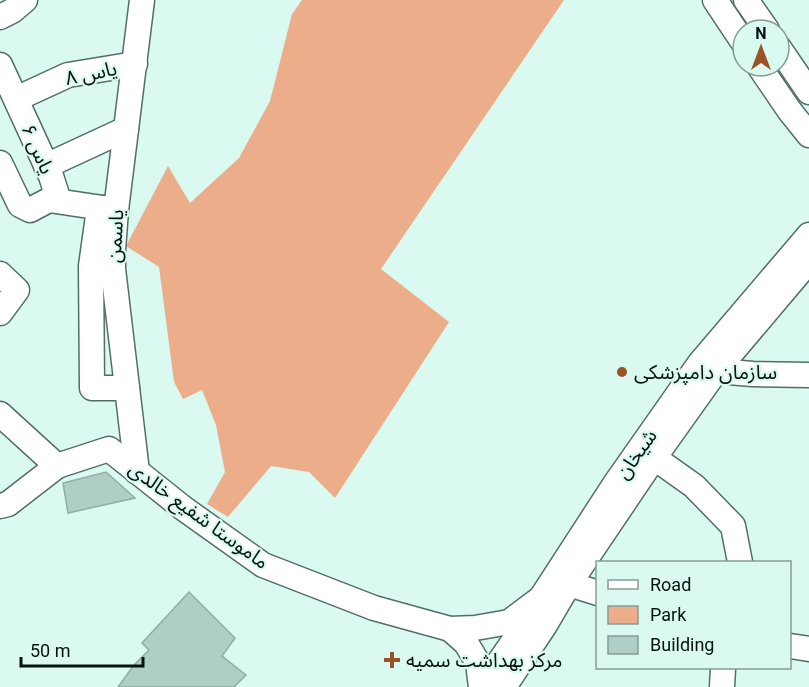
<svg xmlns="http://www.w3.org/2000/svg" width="809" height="687" viewBox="0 0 809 687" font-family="Roboto,'Noto Sans Arabic',sans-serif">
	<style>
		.green { fill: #ecae8a }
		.building { fill: #afcec6; stroke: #8faea6; stroke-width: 1.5 }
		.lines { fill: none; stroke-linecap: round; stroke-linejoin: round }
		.minor-casing { stroke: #526e67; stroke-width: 27 }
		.minor { stroke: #fff; stroke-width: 24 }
		.poi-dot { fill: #995428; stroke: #d9f9f1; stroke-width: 2 }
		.labels { text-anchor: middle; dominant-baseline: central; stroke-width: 4.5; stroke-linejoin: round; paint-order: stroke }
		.street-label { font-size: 20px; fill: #071310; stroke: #d9f9f1 }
		.poi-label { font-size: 20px; fill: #071310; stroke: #d9f9f1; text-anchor: start }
	</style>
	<rect width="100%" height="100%" fill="#d9f9f1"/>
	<path class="green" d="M302,0H564L381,269L449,322L335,498L309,472L271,466L228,517L207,504L225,472L216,425L202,390L183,399L174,382L159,267L126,246L168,166L190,203L239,158L270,101L292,14Z"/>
	<g class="building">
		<path d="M106,472L135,498L68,513L63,483Z"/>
		<path d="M189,592L235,638L222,656L246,675L234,687H118L134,665L149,650L142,643Z"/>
	</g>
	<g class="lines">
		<defs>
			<g id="minor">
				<path d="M715,0L743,42"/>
				<path d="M746,0L767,30"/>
				<path d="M0,17L12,11L25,0"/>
				<path d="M779,48L809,92"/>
				<path d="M0,65L51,176L59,201"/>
				<path d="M759,66L789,110L809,135"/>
				<path d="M16,99L68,75L135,64"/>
				<path d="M0,163L20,205L30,210L49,200L116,210"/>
				<path d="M46,166L126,129"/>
				<path d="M103,208L98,216L91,266L92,388H127"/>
				<path d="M0,274L17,290L0,313"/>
				<path d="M716,371L753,374L809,375"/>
				<path d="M0,414L57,466L109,449L183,508L263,565L374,608L450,629L475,628L509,622L541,598"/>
				<path d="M642,449L694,486L733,526L740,562"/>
				<path d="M137,472L113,269V250L116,210L142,0"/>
				<path d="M0,506L8,504L57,466"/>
				<path d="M569,584L598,593"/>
				<path d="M450,629L466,643L478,663L481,687"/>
				<path d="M790,646L809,649"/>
				<path d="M482,687L531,616L541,598L615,484L700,363L809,235"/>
				<path d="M504,687L545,625L569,584L654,458L716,371L809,261"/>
				<path d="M722,687L723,668"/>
			</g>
		</defs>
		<use href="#minor" class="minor-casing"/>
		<use href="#minor" class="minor"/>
	</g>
	<g class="poi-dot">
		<circle cx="622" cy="372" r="6"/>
		<path d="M389 651h6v6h6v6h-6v6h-6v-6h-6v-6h6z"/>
	</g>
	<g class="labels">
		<g class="street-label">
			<text transform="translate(91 73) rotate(-12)">یاس ۸</text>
			<text transform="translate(38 149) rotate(66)">یاس ۶</text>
			<text transform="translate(115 236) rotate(-87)">یاسمن</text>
			<text transform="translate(636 454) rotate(-55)">شیخان</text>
			<text transform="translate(199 515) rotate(36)">ماموستا شفیع خالدی</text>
		</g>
		<g class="poi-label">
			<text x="634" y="372">سازمان دامپزشکی</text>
			<text x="406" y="660">مرکز بهداشت سمیه</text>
		</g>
	</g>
	<rect x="596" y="561" width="195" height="108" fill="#d9f9f1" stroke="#859d97" stroke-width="1.5"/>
	<rect x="608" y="580" width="30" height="9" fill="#ffffff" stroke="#859d97" stroke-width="1.5"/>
	<text x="650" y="591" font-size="18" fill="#071310">Road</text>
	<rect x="608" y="606" width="30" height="18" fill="#ecae8a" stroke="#859d97" stroke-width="1.5"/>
	<text x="650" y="621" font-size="18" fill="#071310">Park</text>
	<rect x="608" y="636" width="30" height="18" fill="#afcec6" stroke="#859d97" stroke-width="1.5"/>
	<text x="650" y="651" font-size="18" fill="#071310">Building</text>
	<g transform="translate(761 48)"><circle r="28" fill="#d9f9f1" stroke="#859d97" stroke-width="1.5"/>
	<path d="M0-4.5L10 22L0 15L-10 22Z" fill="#995428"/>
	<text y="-9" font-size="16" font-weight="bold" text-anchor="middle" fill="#071310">N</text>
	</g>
	<path d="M21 657v9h122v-9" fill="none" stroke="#071310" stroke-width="3"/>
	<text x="30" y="657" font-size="18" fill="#071310" stroke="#d9f9f1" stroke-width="4.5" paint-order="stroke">50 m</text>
</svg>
